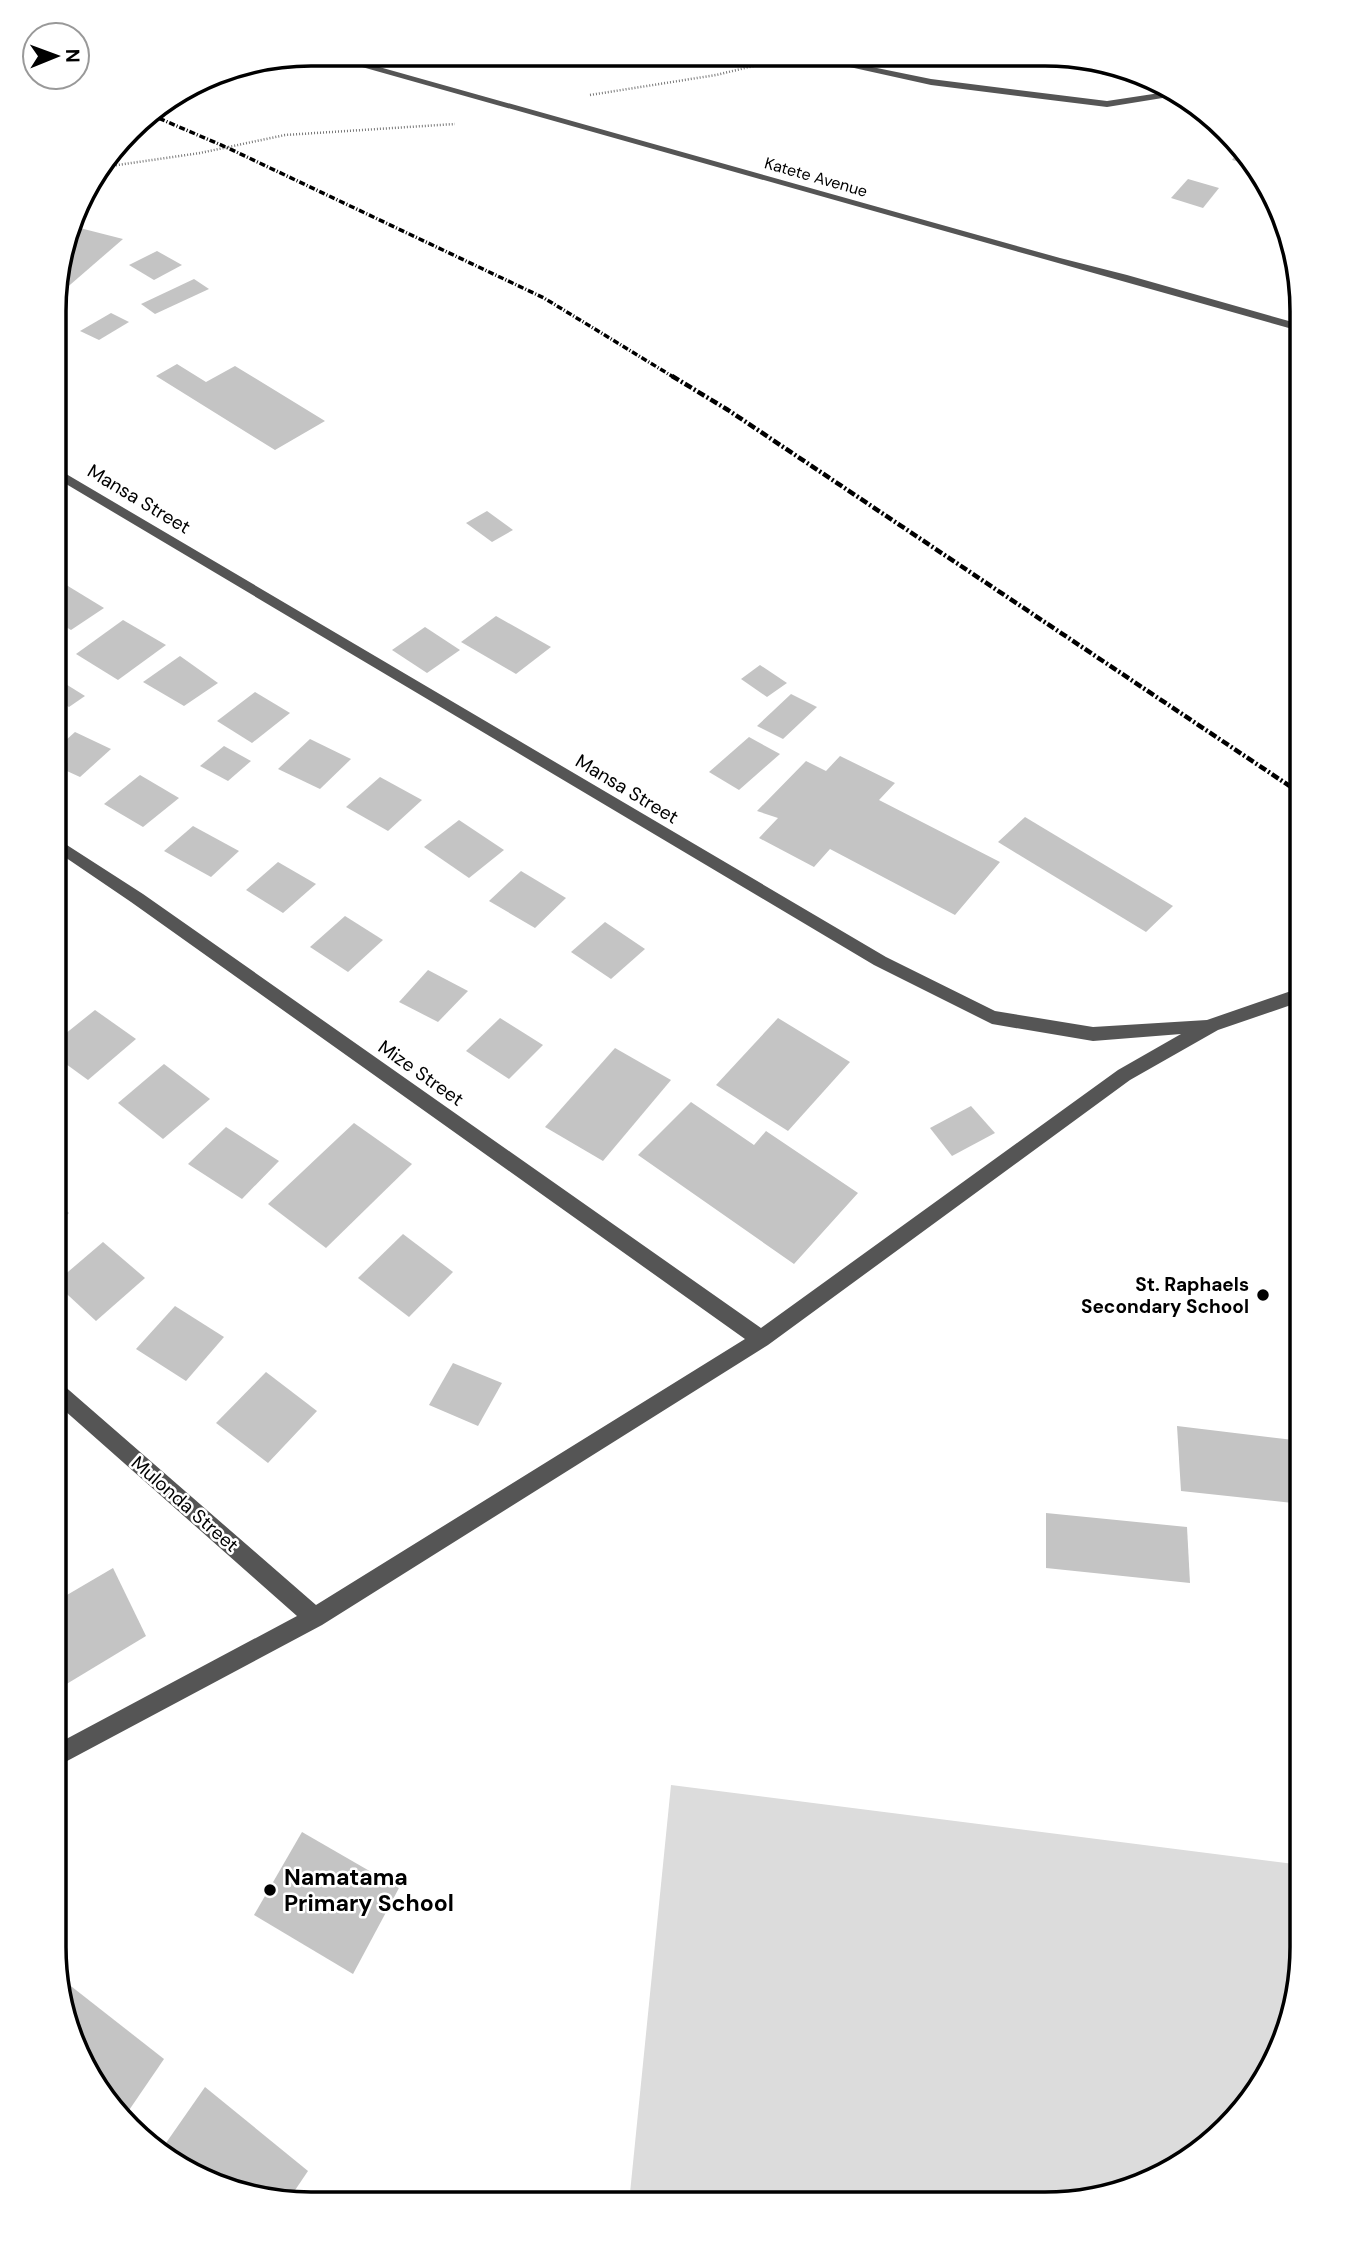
<svg xmlns="http://www.w3.org/2000/svg" width="1357" height="2258" viewBox="0 0 1357 2258" font-family="'DM Sans',sans-serif">
	<style>
		.green { fill: #dcdcdc }
		.building { fill: #c4c4c4 }
		.lines { fill: none; stroke-linecap: round; stroke-linejoin: round }
		.path { stroke: #777; stroke-width: 2.5; stroke-dasharray: 1 2; stroke-linecap: butt }
		.minor { fill: #555; fill-rule: evenodd }
		.rail-far1 { stroke: #000; stroke-width: 3.5; stroke-dasharray: 6 2 1 2; stroke-linecap: butt }
		.rail { stroke: #000; stroke-width: 4.5; stroke-dasharray: 8 2.5 2 2.5; stroke-linecap: butt }
		.poi-dot { fill: #000; stroke: #fff; stroke-width: 2.5 }
		.labels { text-anchor: middle; dominant-baseline: central; stroke-width: 5; stroke-linejoin: round; paint-order: stroke }
		.far-street-label { font-size: 16px; fill: #000; stroke: #fff }
		.street-label { font-size: 19px; fill: #000; stroke: #fff }
		.poi-label { font-size: 19px; font-weight: bold; fill: #000; stroke: #fff; text-anchor: end }
		.near-poi-label { font-size: 23px; font-weight: bold; fill: #000; stroke: #fff; text-anchor: start }
		.rim { fill: none; stroke: #000; stroke-width: 3.5 }
	</style>
	<rect width="100%" height="100%" fill="#fff"/>
	<path class="green" d="M671,1785L1302,1865V1964L1289,2030L1250,2103L1202,2151L1144,2184L1046,2204L629,2203Z"/>
	<g class="building">
		<path d="M910,56H959L949,67Z"/>
		<path d="M990,56H1010L999,64L985,59Z"/>
		<path d="M1081,57L1127,69L1103,75Z"/>
		<path d="M1241,147L1250,155L1263,178L1246,174L1251,165L1232,160Z"/>
		<path d="M1188,179L1219,188L1203,208L1171,198Z"/>
		<path d="M72,226L123,239L56,297V278Z"/>
		<path d="M157,251L182,265L154,280L129,265Z"/>
		<path d="M194,279L209,289L155,314L141,304Z"/>
		<path d="M111,313L129,322L99,340L80,331Z"/>
		<path d="M177,364L206,382L235,366L325,421L275,450L156,376Z"/>
		<path d="M487,511L513,530L492,542L466,523Z"/>
		<path d="M63,583L104,608L71,630L56,621V587Z"/>
		<path d="M496,616L551,647L516,674L461,642Z"/>
		<path d="M123,620L166,645L118,680L76,654Z"/>
		<path d="M425,627L460,650L427,673L392,650Z"/>
		<path d="M180,656L218,683L184,706L143,682Z"/>
		<path d="M760,665L787,683L767,697L741,679Z"/>
		<path d="M56,678L85,696L69,707L56,699Z"/>
		<path d="M255,692L290,713L252,743L217,721Z"/>
		<path d="M791,694L817,707L783,739L757,726Z"/>
		<path d="M75,732L111,749L80,777L56,766V749Z"/>
		<path d="M749,737L780,754L739,790L709,772Z"/>
		<path d="M310,739L351,759L320,789L278,769Z"/>
		<path d="M224,746L251,761L228,781L200,766Z"/>
		<path d="M840,756L895,783L879,800L1000,862L955,915L830,849L814,867L759,838L778,818L757,811L806,761L826,771Z"/>
		<path d="M140,775L179,798L143,827L104,804Z"/>
		<path d="M380,777L422,800L388,831L346,807Z"/>
		<path d="M1025,817L1173,906L1146,932L998,842Z"/>
		<path d="M459,820L504,850L469,878L424,847Z"/>
		<path d="M193,826L239,851L211,877L164,851Z"/>
		<path d="M278,862L316,884L283,913L246,890Z"/>
		<path d="M521,871L566,898L535,928L489,901Z"/>
		<path d="M345,916L383,940L348,972L310,947Z"/>
		<path d="M605,922L645,949L611,979L571,952Z"/>
		<path d="M428,970L468,991L438,1022L399,1002Z"/>
		<path d="M95,1010L136,1039L88,1080L55,1056V1042Z"/>
		<path d="M500,1018L543,1045L509,1079L466,1051Z"/>
		<path d="M778,1018L850,1062L788,1131L716,1085Z"/>
		<path d="M615,1048L671,1080L603,1161L545,1127Z"/>
		<path d="M164,1064L210,1099L163,1139L118,1103Z"/>
		<path d="M691,1102L754,1145L766,1131L858,1193L794,1264L638,1155Z"/>
		<path d="M971,1106L995,1133L952,1156L930,1128Z"/>
		<path d="M354,1123L412,1164L326,1248L268,1204Z"/>
		<path d="M226,1127L279,1161L242,1199L188,1164Z"/>
		<path d="M55,1202L69,1213L55,1226Z"/>
		<path d="M403,1234L453,1272L409,1317L358,1278Z"/>
		<path d="M103,1242L145,1278L96,1321L55,1283Z"/>
		<path d="M175,1306L224,1337L186,1381L136,1349Z"/>
		<path d="M453,1363L502,1383L478,1426L429,1405Z"/>
		<path d="M266,1372L317,1411L268,1463L216,1423Z"/>
		<path d="M1177,1426L1302,1441V1504L1181,1491Z"/>
		<path d="M1046,1513L1187,1527L1190,1583L1046,1568Z"/>
		<path d="M113,1568L146,1636L55,1691V1602Z"/>
		<path d="M302,1832L399,1888L353,1974L254,1915Z"/>
		<path d="M67,1983L164,2059L123,2119L108,2103L74,2045L63,1989Z"/>
		<path d="M205,2087L308,2171L287,2202L213,2184L159,2153Z"/>
	</g>
	<g class="lines">
		<g class="path">
			<path d="M590,95L716,75L774,61"/>
			<path d="M157,108L262,64"/>
			<path d="M104,167L200,153L285,135L455,124"/>
		</g>
		<g class="minor">
			<path d="M316,54H333L1060,258L1127,275L1303,325V332Z"/>
			<path d="M800,56H818L931,79L1107,101L1173,91L1181,95L1107,107L931,85Z"/>
			<path d="M56,468L886,957L995,1011L1093,1027L1207,1020L1291,991L1303,992V1005H1291L1218,1030L1130,1080L768,1345L322,1625L54,1768L55,1745L297,1616L55,1402V1381L62,1384L316,1605L745,1339L131,902L56,851V838L143,894L761,1328L1118,1070L1181,1034L1093,1041L992,1024L874,965L56,478Z"/>
		</g>
		<path class="rail-far1" d="M149,114L228,148L544,298L675,378"/>
		<path class="rail" d="M672,376L728,410L1303,795"/>
	</g>
	<g class="poi-dot">
		<circle cx="1263" cy="1295" r="7"/>
		<circle cx="270" cy="1890" r="7"/>
	</g>
	<g class="labels">
		<g class="far-street-label">
			<text transform="translate(816 177) rotate(16)">Katete Avenue</text>
		</g>
		<g class="street-label">
			<text transform="translate(139 499) rotate(31)">Mansa Street</text>
			<text transform="translate(627 789) rotate(31)">Mansa Street</text>
			<text transform="translate(421 1073) rotate(35)">Mize Street</text>
			<text transform="translate(185 1504) rotate(41)">Mulonda Street</text>
		</g>
		<g class="poi-label">
			<text x="1249" y="1284">St. Raphaels<tspan x="1249" dy="22">Secondary School</tspan></text>
		</g>
		<g class="near-poi-label">
			<text x="284" y="1877">Namatama<tspan x="284" dy="26">Primary School</tspan></text>
		</g>
	</g>
	<path d="M0 0H1357V2258H0ZM311 66H1045A245 245 0 0 1 1290 311V1947A245 245 0 0 1 1045 2192H311A245 245 0 0 1 66 1947V311A245 245 0 0 1 311 66Z" fill="#fff" fill-rule="evenodd"/>
	<path class="rim" d="M311 66H1045A245 245 0 0 1 1290 311V1947A245 245 0 0 1 1045 2192H311A245 245 0 0 1 66 1947V311A245 245 0 0 1 311 66Z"/>
	<g transform="translate(56 56) rotate(89)"><circle r="33" fill="#ffffff" stroke="#999999" stroke-width="2"/>
	<path d="M0-5L12 26L0 18L-12 26Z" fill="#000000"/>
	<text y="-10" font-size="19" font-weight="bold" text-anchor="middle" fill="#000000">N</text>
	</g>
</svg>
